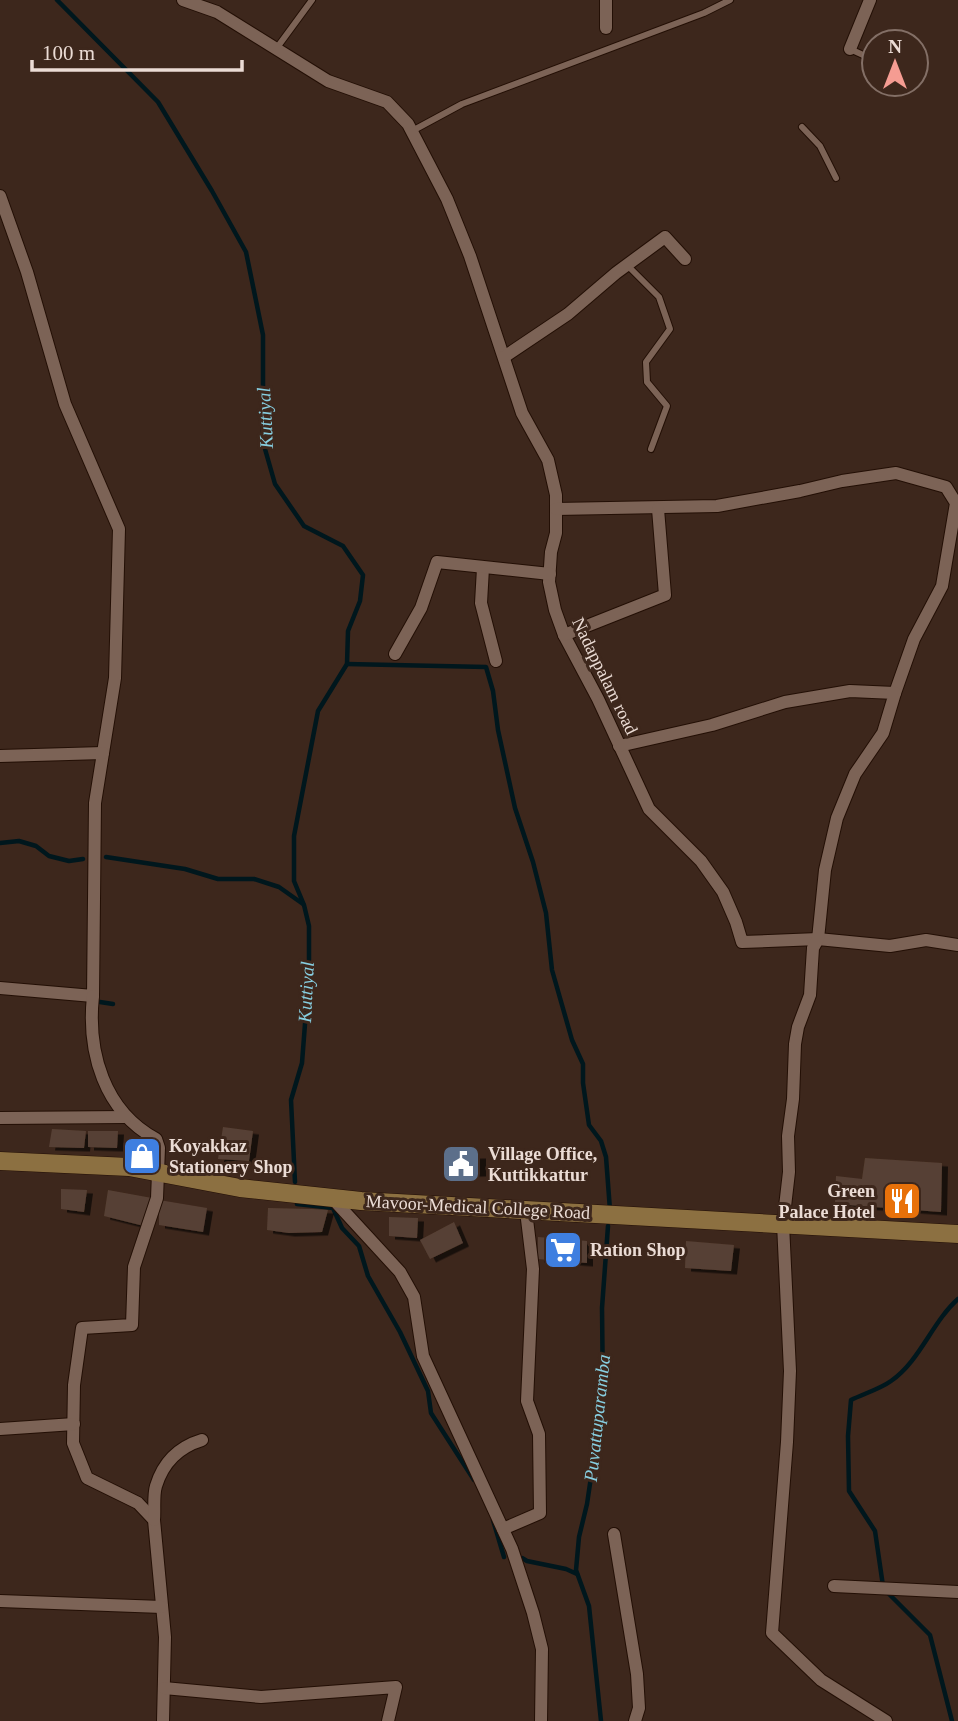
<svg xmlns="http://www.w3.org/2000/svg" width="958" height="1721" viewBox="0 0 958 1721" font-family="'Times New Roman',serif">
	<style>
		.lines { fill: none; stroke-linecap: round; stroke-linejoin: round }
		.stream { stroke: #00171d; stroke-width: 4.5 }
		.building { fill: #574034; filter: url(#shadow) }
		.lane-casing { stroke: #230f05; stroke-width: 8 }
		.street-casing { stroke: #230f05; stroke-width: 14 }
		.secondary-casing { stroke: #230f05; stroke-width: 19 }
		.lane { stroke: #7c6356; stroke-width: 6 }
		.street { stroke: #7c6356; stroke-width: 12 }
		.secondary { stroke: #8c7041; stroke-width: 18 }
		.labels { text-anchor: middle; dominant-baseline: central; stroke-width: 6; stroke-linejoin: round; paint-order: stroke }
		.street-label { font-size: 18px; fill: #ebdcd5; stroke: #3d271c }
		.poi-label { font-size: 18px; font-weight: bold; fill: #ebdcd5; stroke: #3d271c; text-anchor: start }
		.water-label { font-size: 19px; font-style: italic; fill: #87cee0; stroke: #3d271c }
	</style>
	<defs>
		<filter id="shadow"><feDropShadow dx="6" dy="3.5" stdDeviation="0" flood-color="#0009"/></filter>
	</defs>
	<rect width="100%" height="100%" fill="#3d271c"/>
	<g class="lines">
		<g class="stream">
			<path d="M57,0L158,102L212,191L246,252L263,335V442L275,484L304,526L343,546L363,575L360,601L348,631L347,664L318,711L294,836V881L304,905L309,926V972L302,1063L291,1100L295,1182"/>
			<path d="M347,664L486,667L493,691L498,730L515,808L533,862L546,913L552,970L572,1040L583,1064V1083L589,1125L601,1141L606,1157L610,1210H612"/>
			<path d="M0,843L19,841L36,846L49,856L69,861L83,859"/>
			<path d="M106,857L185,869L218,879H254L279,887L303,904"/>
			<path d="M100,1002L113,1004"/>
			<path d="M297,1204L333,1208L342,1228L359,1246L368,1276L400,1332L428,1391L431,1413L474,1480"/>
			<path d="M493,1520L504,1557"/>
			<path d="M522,1558L527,1561L566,1569L577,1574"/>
			<path d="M883,1586L875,1531L849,1491L848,1436L851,1400C863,1394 880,1389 891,1381C920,1361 932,1322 958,1299"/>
			<path d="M888,1593L930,1635L952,1721"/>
			<path d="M601,1721L589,1606L576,1570L579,1537L587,1504L603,1396L602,1308L608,1226"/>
		</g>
	</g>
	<g class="building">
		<path d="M223,1127L253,1131L249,1161L218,1159Z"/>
		<path d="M52,1129L86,1131L84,1148L49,1147Z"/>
		<path d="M88,1131H118L117,1148L88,1147Z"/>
		<path d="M134,1151L151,1153L150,1162L132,1160Z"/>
		<path d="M480,1155V1173L442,1174V1156Z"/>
		<path d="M865,1158L942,1163L941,1212L835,1204L836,1176L862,1179Z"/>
		<path d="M61,1189L87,1190L84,1212L61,1209Z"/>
		<path d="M108,1190L152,1198L144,1226L104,1216Z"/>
		<path d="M159,1200L207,1208L203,1232L159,1225Z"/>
		<path d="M268,1208L312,1209L328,1210L322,1232L289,1233L267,1230Z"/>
		<path d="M389,1217L418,1218L417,1238L389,1236Z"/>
		<path d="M454,1222L463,1243L430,1259L420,1240Z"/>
		<path d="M538,1237L587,1241V1263L538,1259Z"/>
		<path d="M686,1241L734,1245L731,1271L685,1268Z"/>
	</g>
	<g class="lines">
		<defs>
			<g id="lane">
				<path d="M276,49L312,0"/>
				<path d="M850,49L874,60"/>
				<path d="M802,127L820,146L836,178"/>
				<path d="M412,131L462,104L704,13L730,0"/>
				<path d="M627,265L659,297L670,329L646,362L647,382L667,406L651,449"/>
			</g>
			<g id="street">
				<path d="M183,0L217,12L328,81L387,102L408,124L447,199L470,256L522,413L548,460L556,495V533L551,552L549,582L555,610L564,635L598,699L649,809L701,861L723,892L736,922L742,942L818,939L890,946L926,940L958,945"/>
				<path d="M606,0V28"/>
				<path d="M850,49L870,0"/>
				<path d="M0,196L27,272L65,404L119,529L115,678L95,803L93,996L0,988"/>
				<path d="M504,357L568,314L616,273L665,237L685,259"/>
				<path d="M556,509L717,506L800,491L842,481L896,473L946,487L956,503L942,586L914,639L895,693"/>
				<path d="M483,568L481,603L496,661"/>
				<path d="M564,635L665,595L658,509"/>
				<path d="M395,654L421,608L437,562L550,574"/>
				<path d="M619,746L712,725L785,702L850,691L895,693L883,733L855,774L837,818L825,870L818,939L813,948L810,995L798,1027L795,1044L793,1099L788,1136L789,1172L783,1224L790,1371L787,1442L772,1633L821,1680L886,1721"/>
				<path d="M0,756L103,753"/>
				<path d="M93,996C87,1052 104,1111 156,1139L159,1148L157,1198L134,1267L132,1325L82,1328L74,1385L73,1443L87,1478L138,1503L154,1520L165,1637L163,1721"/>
				<path d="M0,1118L126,1117"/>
				<path d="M332,1198L400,1272L414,1297L423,1356L512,1549L533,1613L542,1649L541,1721"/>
				<path d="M0,1429L74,1424"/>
				<path d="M154,1520C155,1510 153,1496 156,1486C163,1463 179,1447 202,1440"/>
				<path d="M503,1529L540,1513L539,1434L527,1401L533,1269L526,1211"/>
				<path d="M614,1534L637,1674L639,1708L635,1721"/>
				<path d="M834,1586L958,1592"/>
				<path d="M0,1601L162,1607"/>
				<path d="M164,1688L261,1697L396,1687L388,1721"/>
			</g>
			<path id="secondary" d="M0,1161L129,1167L240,1188L361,1201L958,1234"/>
		</defs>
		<use href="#lane" class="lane-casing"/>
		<use href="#street" class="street-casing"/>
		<use href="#secondary" class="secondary-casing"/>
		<use href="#lane" class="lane"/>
		<use href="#street" class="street"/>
		<use href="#secondary" class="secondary"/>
	</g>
	<defs>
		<symbol id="shop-square" viewBox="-11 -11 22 22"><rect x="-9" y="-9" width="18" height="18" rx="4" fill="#3f7fe0" stroke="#3d271c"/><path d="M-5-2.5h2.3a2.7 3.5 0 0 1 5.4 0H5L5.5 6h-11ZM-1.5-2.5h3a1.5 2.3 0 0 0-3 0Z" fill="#fff"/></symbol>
		<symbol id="civic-square" viewBox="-11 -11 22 22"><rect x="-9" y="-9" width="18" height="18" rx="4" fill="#5c6f8a" stroke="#3d271c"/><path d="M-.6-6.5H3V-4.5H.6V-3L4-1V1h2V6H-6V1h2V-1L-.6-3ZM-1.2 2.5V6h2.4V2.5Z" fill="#fff"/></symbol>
		<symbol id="restaurant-square" viewBox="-11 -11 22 22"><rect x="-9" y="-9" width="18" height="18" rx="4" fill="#e8710a" stroke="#3d271c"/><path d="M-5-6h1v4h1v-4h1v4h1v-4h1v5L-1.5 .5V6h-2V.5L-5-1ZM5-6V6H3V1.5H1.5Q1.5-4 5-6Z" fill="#fff"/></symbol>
		<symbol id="supermarket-square" viewBox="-11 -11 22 22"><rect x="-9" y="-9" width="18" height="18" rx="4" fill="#3f7fe0" stroke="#3d271c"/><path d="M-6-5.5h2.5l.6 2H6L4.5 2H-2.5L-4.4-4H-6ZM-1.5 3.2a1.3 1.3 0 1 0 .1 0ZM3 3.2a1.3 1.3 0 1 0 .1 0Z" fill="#fff"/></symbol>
	</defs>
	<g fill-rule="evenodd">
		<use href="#shop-square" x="120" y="1134" width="44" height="44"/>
		<use href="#civic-square" x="439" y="1142" width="44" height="44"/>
		<use href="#restaurant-square" x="880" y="1179" width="44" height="44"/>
		<use href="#supermarket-square" x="541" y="1228" width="44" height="44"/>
	</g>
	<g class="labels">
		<g class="street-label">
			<text transform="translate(605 676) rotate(64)">Nadappalam road</text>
			<text transform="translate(478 1207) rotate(3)">Mavoor-Medical College Road</text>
		</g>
		<g class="poi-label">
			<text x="169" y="1146">Koyakkaz<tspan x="169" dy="21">Stationery Shop</tspan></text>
			<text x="488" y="1154">Village Office,<tspan x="488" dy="21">Kuttikkattur</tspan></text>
			<text x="875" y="1191" text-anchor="end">Green<tspan x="875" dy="21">Palace Hotel</tspan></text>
			<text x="590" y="1250">Ration Shop</text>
		</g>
		<g class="water-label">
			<text transform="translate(265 418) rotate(-93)">Kuttiyal</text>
			<text transform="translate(306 992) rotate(-87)">Kuttiyal</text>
			<text transform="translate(597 1418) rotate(-84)">Puvattuparamba</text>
		</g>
	</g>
	<g transform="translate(895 63)"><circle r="33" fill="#3d271c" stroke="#836f66" stroke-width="2"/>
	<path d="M0-5L12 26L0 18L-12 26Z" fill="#f59c92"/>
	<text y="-10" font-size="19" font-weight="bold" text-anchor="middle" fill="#ebdcd5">N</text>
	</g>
	<path d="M32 60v10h210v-10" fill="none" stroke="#ebdcd5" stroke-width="3.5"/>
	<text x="42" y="60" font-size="21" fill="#ebdcd5" stroke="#3d271c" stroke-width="5" paint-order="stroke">100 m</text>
</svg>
